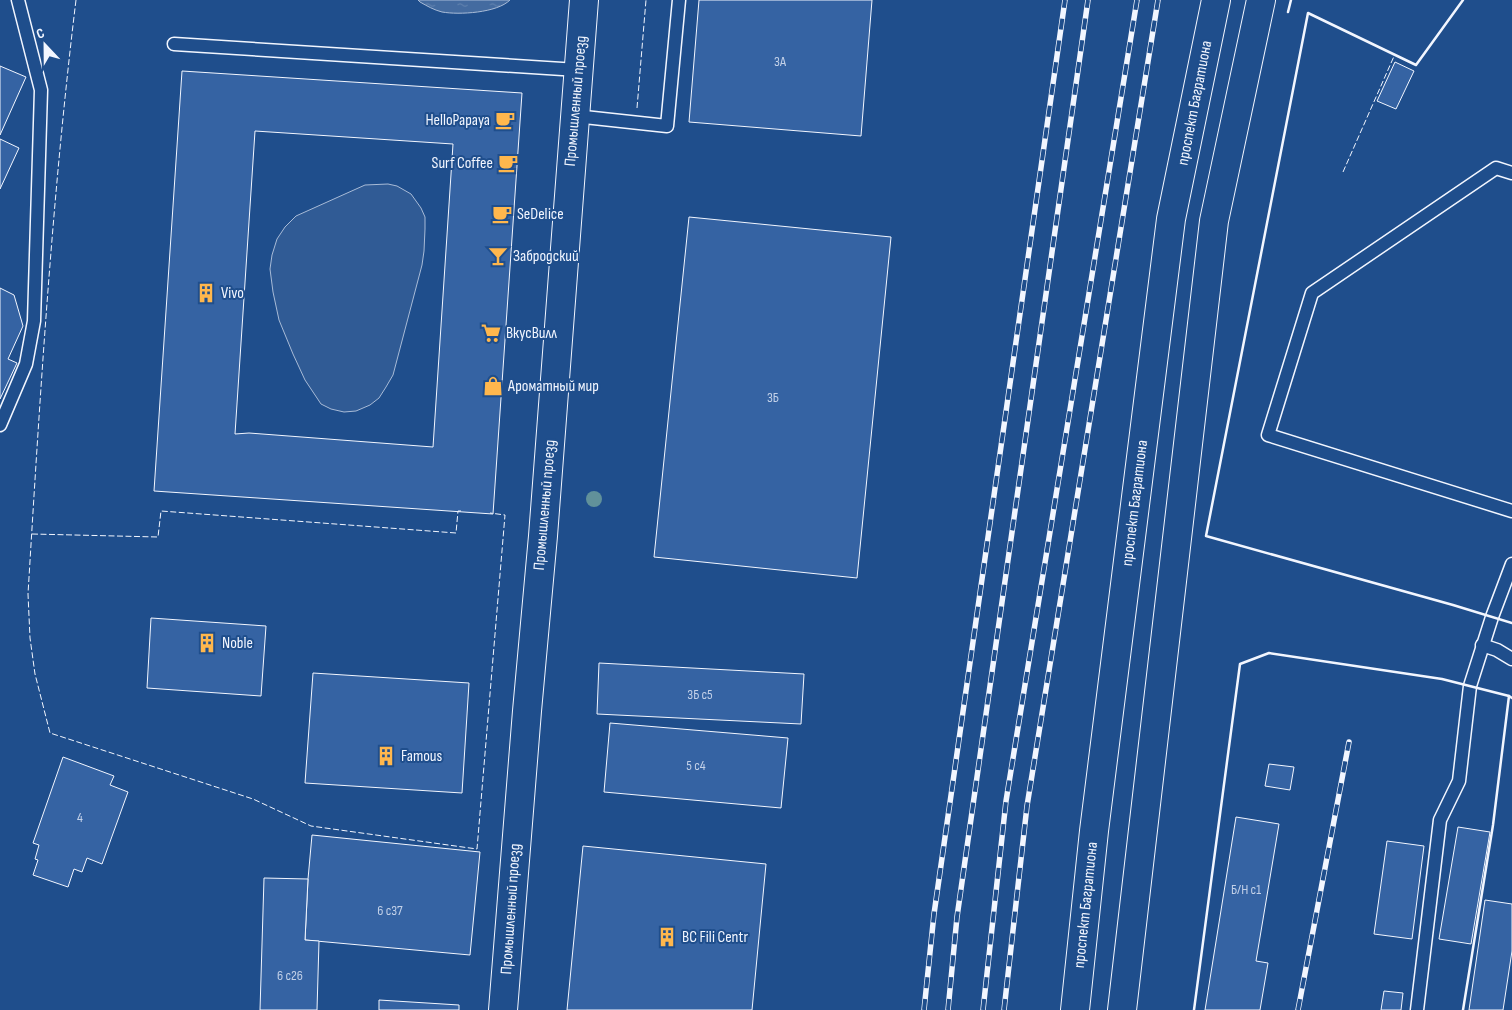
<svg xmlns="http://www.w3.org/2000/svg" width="1512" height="1010" viewBox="0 0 1512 1010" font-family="'Sofia Sans Condensed',sans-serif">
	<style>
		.built { fill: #305b95; stroke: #a8bbd7 }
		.water { fill: url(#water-ripples); stroke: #a8bbd7 }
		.building { fill: #3563a3; stroke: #f2f6ff; fill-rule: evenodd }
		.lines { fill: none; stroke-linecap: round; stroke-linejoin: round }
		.lane-casing { stroke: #f2f6ff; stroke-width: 15 }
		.secondary-casing { stroke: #f2f6ff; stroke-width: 30 }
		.primary-casing { stroke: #f2f6ff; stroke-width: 30 }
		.lane { stroke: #1f4e8c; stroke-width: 12 }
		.secondary { stroke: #1f4e8c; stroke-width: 28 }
		.primary { stroke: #1f4e8c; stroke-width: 28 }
		.rail-casing { stroke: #f2f6ff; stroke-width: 5.5 }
		.rail { stroke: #1f4e8c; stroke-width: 4; stroke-dasharray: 11; stroke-linecap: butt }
		.fence { stroke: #f2f6ff; stroke-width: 1; stroke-dasharray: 6 2.5; stroke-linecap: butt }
		.wall { stroke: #f2f6ff; stroke-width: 2.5 }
		.tree { fill: #61919a }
		.labels { text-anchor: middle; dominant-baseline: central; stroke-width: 4; stroke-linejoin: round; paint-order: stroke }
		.number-label { font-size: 14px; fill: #c3d1e8 }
		.street-label { font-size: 16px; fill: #f2f6ff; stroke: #1f4e8c }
		.poi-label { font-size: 16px; fill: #f2f6ff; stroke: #1f4e8c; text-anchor: start }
	</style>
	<defs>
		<pattern id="water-ripples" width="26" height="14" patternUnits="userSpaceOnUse" patternTransform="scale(1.25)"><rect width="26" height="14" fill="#446ba0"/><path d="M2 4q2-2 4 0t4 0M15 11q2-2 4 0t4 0" fill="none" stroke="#5f81ae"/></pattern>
	</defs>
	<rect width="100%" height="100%" fill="#1f4e8c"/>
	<path class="built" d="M388,184L397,186L411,194L421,208L425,217V229L424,251L422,265L393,375L386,387L379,398L370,405L356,411L344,412L331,409L321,404L305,380L293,354L279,320L273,292L270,269L272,255L277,239L285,227L296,216L365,185Z"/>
	<path class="water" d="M418,0H510C497,13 459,15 442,12C434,10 427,6 420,2Z"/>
	<g class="building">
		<path d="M699,0H872L861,136L689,122Z"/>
		<path d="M1395,62L1414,71L1396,109L1377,101Z"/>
		<path d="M0,66L26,77L0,135Z"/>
		<path d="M182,71L522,93L493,514L154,491ZM255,131L453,144L433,447L249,433L235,434Z"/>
		<path d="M0,139L19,148L0,189Z"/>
		<path d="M689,217L891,237L857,578L654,557Z"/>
		<path d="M0,288L14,295L23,326L8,359L17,363L0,399Z"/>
		<path d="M151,618L266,626L261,696L147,688Z"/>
		<path d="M599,663L804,674L801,724L597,714Z"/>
		<path d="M313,673L469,683L462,793L305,783Z"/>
		<path d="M610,723L788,738L781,808L604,792Z"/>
		<path d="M63,757L114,776L110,785L128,792L102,864L87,858L82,872L74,869L68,887L33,875L38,860L35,859L39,845L33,843Z"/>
		<path d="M1269,764L1294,767L1290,790L1265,786Z"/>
		<path d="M1236,817L1279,824L1256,961L1268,963L1260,1010H1205Z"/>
		<path d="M1458,827L1490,832L1471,944L1439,939Z"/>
		<path d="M312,835L480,852L470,955L305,940L308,879Z"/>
		<path d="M1387,841L1424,846L1412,939L1374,934Z"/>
		<path d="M583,846L766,864L752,1010H567Z"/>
		<path d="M264,878L308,879L305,940L319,941L317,1010H260Z"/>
		<path d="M1485,900L1512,904V951L1503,1010H1469Z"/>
		<path d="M1384,991L1403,993L1401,1010H1381Z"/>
		<path d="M379,1000L459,1005V1010H379Z"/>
	</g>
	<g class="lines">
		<defs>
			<g id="lane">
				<path d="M174,44L578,70"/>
				<path d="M575,116L667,126L679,0"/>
				<path d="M1512,173L1496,168L1312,293L1268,435L1512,511"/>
				<path d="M0,425L26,364L34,321L41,90L18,0"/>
				<path d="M1482,645L1497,650L1512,659"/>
				<path d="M1417,1010L1440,820L1459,781L1470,686L1492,617L1512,564"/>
			</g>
			<path id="secondary" d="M503,1010L527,711L543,536L584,0"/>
			<g id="primary">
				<path d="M1075,1010L1094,831L1171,219L1216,0"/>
				<path d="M1122,1010L1214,221L1261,0"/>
			</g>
		</defs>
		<use href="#lane" class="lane-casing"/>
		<use href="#secondary" class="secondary-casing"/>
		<use href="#primary" class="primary-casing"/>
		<use href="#lane" class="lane"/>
		<use href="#secondary" class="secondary"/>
		<use href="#primary" class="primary"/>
		<defs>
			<g id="rail">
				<path d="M924,1010L934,914L1065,0"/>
				<path d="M948,1010L957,917L1088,0"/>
				<path d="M983,1010L1006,801L1137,0"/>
				<path d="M1004,1010L1027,806L1158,0"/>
				<path d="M1298,1010L1349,742"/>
			</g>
		</defs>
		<use href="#rail" class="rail-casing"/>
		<use href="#rail" class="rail"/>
		<g class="fence">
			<path d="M76,0C52,197 40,396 28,594L30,638L35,674L50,733L253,799L311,826L477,849L505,515L490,513"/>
			<path d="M637,108L646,0"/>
			<path d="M1343,172L1395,54"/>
			<path d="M32,534L158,537L161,511L456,533L458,511H461"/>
		</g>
		<g class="wall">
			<path d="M1463,0L1416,65L1308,13L1206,536L1453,605L1512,623"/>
			<path d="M1288,12L1291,0"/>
			<path d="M1194,1010L1240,664L1269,653L1442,679L1509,696L1512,698"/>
			<path d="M1463,1010L1493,825L1509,696"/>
		</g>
	</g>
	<circle class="tree" cx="594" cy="499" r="8"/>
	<defs>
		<symbol id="cafe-bare" viewBox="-9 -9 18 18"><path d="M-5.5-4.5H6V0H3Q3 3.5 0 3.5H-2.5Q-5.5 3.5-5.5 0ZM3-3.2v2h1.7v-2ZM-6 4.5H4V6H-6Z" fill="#ffb74d" stroke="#1f4e8c" stroke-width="2.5" paint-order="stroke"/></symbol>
		<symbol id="bar-bare" viewBox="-9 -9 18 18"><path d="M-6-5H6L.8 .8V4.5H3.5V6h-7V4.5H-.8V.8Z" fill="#ffb74d" stroke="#1f4e8c" stroke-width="2.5" paint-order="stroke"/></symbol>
		<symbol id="building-bare" viewBox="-9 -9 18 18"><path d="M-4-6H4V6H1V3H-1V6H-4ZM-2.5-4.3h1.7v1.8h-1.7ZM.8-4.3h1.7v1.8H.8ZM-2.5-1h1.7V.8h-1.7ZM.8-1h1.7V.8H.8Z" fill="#ffb74d" stroke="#1f4e8c" stroke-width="2.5" paint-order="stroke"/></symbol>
		<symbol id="supermarket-bare" viewBox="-9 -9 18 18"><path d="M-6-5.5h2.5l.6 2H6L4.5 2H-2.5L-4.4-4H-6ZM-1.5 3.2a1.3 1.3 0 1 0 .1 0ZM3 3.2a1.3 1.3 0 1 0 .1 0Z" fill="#ffb74d" stroke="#1f4e8c" stroke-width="2.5" paint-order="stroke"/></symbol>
		<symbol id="shop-bare" viewBox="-9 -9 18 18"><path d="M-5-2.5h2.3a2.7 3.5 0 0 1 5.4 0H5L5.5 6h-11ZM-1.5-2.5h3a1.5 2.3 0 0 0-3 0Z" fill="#ffb74d" stroke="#1f4e8c" stroke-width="2.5" paint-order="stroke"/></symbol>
	</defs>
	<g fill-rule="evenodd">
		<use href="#cafe-bare" x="491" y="106" width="28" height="28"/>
		<use href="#cafe-bare" x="494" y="149" width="28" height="28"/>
		<use href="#cafe-bare" x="488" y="200" width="28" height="28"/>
		<use href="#bar-bare" x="484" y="242" width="28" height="28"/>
		<use href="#building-bare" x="192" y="279" width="28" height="28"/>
		<use href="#supermarket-bare" x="477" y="319" width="28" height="28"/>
		<use href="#shop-bare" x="479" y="372" width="28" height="28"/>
		<use href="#building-bare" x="193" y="629" width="28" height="28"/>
		<use href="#building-bare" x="372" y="742" width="28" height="28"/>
		<use href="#building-bare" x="653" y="923" width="28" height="28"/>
	</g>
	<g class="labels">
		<g class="number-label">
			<text x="780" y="61">3А</text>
			<text x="773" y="397">3Б</text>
			<text x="700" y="694">3Б с5</text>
			<text x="696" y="765">5 с4</text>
			<text x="80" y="817">4</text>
			<text x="1246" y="889">Б/Н с1</text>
			<text x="390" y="910">6 с37</text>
			<text x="290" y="975">6 с26</text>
		</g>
		<g class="street-label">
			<text transform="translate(576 101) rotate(-85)">Промышленный проезд</text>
			<text transform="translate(1195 103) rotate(-79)">проспект Багратиона</text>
			<text transform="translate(1135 503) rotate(-83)">проспект Багратиона</text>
			<text transform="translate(545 505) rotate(-85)">Промышленный проезд</text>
			<text transform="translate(1086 905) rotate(-84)">проспект Багратиона</text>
			<text transform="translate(511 909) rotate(-86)">Промышленный проезд</text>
		</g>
		<g class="poi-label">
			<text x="490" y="120" text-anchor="end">HelloPapaya</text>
			<text x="493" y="163" text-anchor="end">Surf Coffee</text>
			<text x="517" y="214">SeDelice</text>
			<text x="513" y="256">Забродский</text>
			<text x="221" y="293">Vivo</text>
			<text x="506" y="333">ВкусВилл</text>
			<text x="508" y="386">Ароматный мир</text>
			<text x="222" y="643">Noble</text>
			<text x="401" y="756">Famous</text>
			<text x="682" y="937">BC Fili Centr</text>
		</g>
	</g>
	<g transform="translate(45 45) rotate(338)" stroke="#1f4e8c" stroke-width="4" paint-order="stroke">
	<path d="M0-4L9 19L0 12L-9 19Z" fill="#f2f6ff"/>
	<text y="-8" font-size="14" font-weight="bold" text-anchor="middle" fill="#f2f6ff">С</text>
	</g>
</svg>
